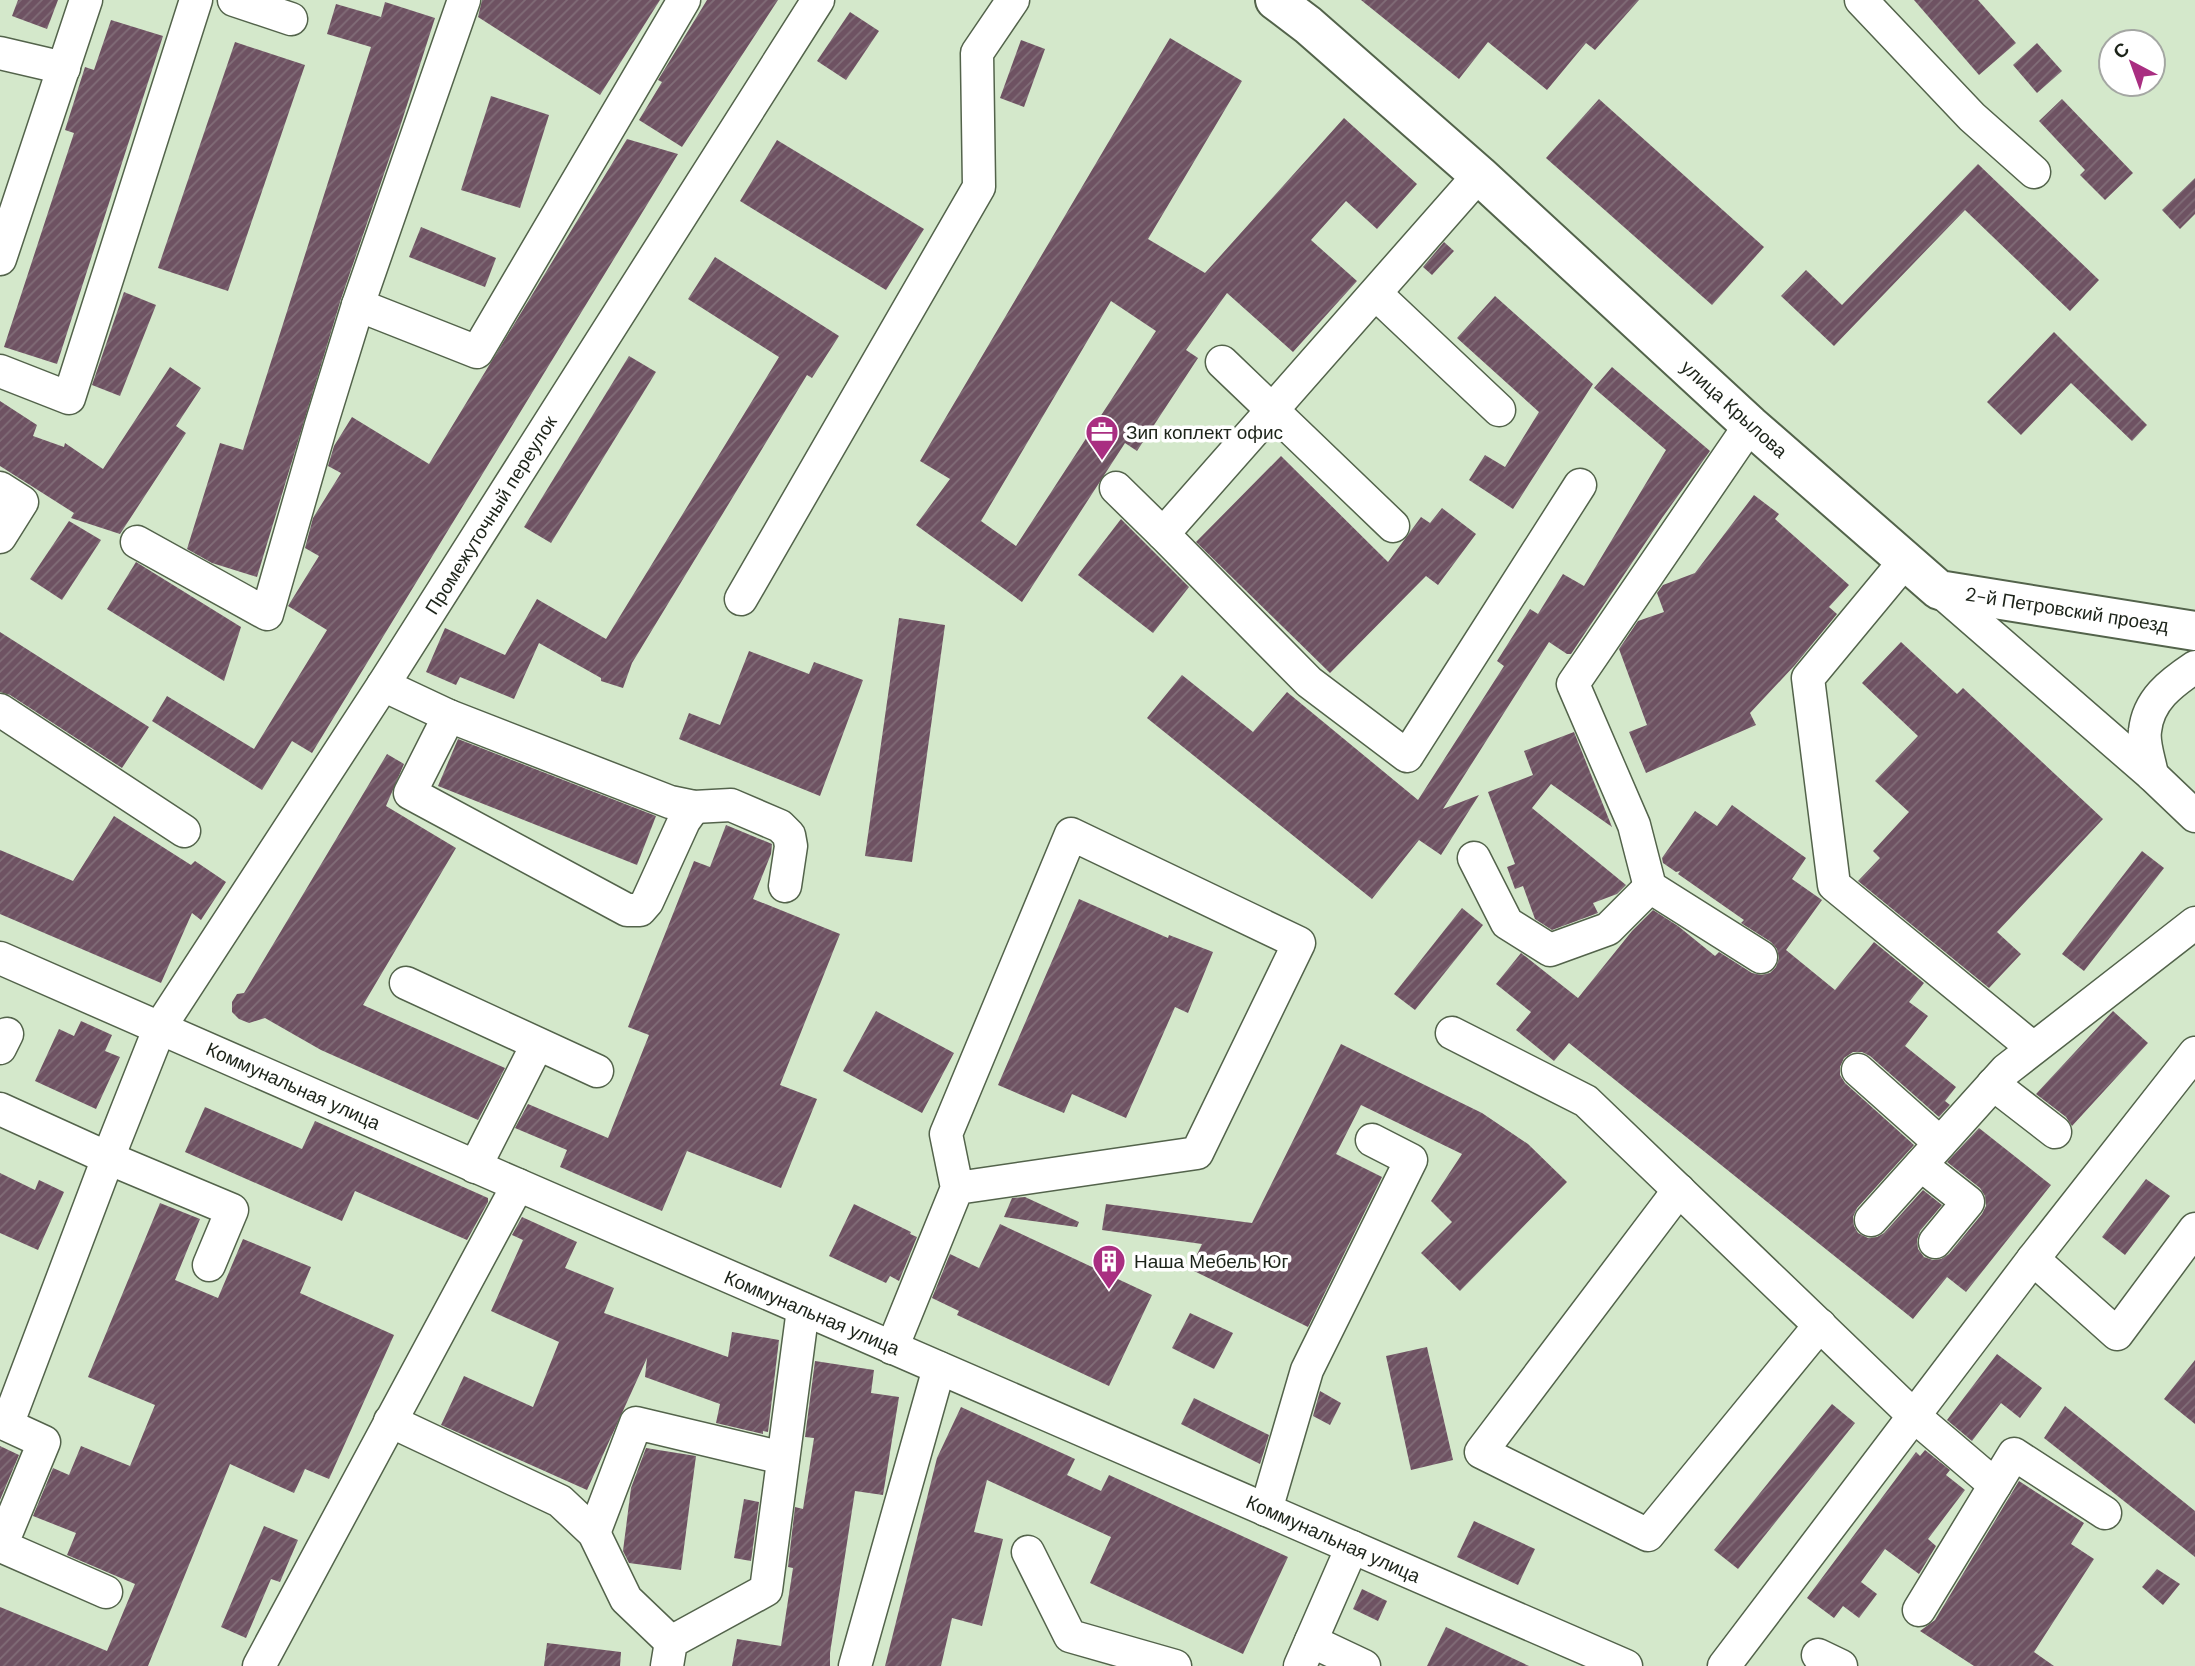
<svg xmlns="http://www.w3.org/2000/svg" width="2195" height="1666" viewBox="0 0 2195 1666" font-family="'DM Sans',sans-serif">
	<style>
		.building { fill: url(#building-hatch); fill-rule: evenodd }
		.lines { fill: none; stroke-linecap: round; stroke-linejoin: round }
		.minor-casing { stroke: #53634b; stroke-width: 35 }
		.major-casing { stroke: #53634b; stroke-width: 42 }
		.minor { stroke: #fff; stroke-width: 32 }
		.major { stroke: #fff; stroke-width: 38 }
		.labels { text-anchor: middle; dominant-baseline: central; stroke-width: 7; stroke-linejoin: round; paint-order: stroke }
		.street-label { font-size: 19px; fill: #1c2319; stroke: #fff }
		.poi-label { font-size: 19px; fill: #1c2319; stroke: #fff; text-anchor: start }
	</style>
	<defs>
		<pattern id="building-hatch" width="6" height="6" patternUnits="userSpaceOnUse" patternTransform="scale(1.75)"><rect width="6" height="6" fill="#6e5262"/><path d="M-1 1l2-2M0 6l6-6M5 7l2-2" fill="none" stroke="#816d78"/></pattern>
	</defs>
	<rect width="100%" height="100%" fill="#d4e8cb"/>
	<g class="building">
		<path d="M18,0H58L47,29L12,16Z"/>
		<path d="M482,0H660L600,95L478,17Z"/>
		<path d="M707,0H778L682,147L639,120L662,82L658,80Z"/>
		<path d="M1361,0H1639L1595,50L1586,43L1547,90L1488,42L1459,79Z"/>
		<path d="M1914,0H1978L2016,43L1979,75Z"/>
		<path d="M385,2L435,18L398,133L341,299L257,577L212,563L187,549L220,443L243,450L371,47L327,34L336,4L381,17Z"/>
		<path d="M850,12L879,31L846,80L817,61Z"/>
		<path d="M111,20L163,36L57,364L4,347L74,133L65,130L85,67L94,70Z"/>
		<path d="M1170,38L1242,81L1148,239L1205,273L1344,118L1417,184L1377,229L1346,201L1311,240L1357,281L1293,352L1227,293L1186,350L1198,358L1137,451L1125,443L1022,602L916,525L950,479L920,461ZM1111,301L1156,331L1016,546L981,521Z"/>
		<path d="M1021,40L1045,49L1024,107L1000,98Z"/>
		<path d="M235,42L305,65L228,291L158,268Z"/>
		<path d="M2037,43L2062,71L2037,93L2013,65Z"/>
		<path d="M491,96L549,115L520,208L461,190Z"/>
		<path d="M1599,99L1764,247L1712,305L1546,158Z"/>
		<path d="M2062,99L2133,173L2105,200L2080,175L2085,170L2039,121Z"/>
		<path d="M627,139L678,154L312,753L292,741L262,790L152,721L167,696L254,749L327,630L288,606L319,556L305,548L313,518L341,473L328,466L334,446L352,417L429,464Z"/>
		<path d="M777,140L924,229L886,290L740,201Z"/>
		<path d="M1978,164L2099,280L2070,311L1965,210L1834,346L1781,296L1806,270L1842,305Z"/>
		<path d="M2195,178V214L2180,229L2162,210Z"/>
		<path d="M421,227L496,258L485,287L409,257Z"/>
		<path d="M1444,242L1454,251L1432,275L1423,267Z"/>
		<path d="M715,257L839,336L812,378L807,375L632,663L623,688L601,681V678L539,643L514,699L460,677L456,685L426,672L445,628L505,655L537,599L606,639L779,357L688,299Z"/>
		<path d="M124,292L156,305L120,396L92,385Z"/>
		<path d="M1495,296L1593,384L1513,509L1469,480L1485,455L1505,467L1539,412L1457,338Z"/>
		<path d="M2054,332L2147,425L2132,441L2071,383L2021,435L1987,402Z"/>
		<path d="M629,356L656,372L551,543L524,527Z"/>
		<path d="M170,367L201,388L176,426L186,433L120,534L71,518L74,513L0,466V401L37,425L33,436L64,447L65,443L103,469Z"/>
		<path d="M1612,367L1710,451L1662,518L1571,654H1567L1549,642L1443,809L1479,795L1441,855L1419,840L1372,899L1147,718L1182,675L1253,732L1287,692L1418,800L1504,666L1497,661L1530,609L1538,614L1563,574L1584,586L1666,450L1594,388Z"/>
		<path d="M1281,456L1388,562L1421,517L1430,523L1442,508L1476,534L1438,585L1426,576L1330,673L1196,542Z"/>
		<path d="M1754,495L1779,514L1775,519L1849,585L1829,607L1837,614L1795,665L1750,713L1756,725L1646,773L1629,732L1647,725L1619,649L1638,621L1664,612L1657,593L1663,585L1695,573Z"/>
		<path d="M1121,519L1189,587L1153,633L1078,575Z"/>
		<path d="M69,521L101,540L62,600L30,579Z"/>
		<path d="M136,562L241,627L224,681L107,609Z"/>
		<path d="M899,618L945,625L912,862L865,856Z"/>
		<path d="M0,632L149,727L122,768L10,695L0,692Z"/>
		<path d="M1901,642L1957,694L1963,688L2103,819L1997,932L2021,954L1989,988L1858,881L1880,858L1873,851L1909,812L1875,781L1918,736L1862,683Z"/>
		<path d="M749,651L809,674L814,662L863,680L820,796L679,739L689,713L720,725Z"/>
		<path d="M1574,732L1612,827L1551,784L1532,808L1626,885L1617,894L1593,903L1598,913L1552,930L1535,919L1523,886L1515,889L1507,867L1515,864L1488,792L1533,775L1524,751Z"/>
		<path d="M458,739L656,816L637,865L438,786Z"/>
		<path d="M387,754L404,764L386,806L456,848L363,1005L505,1068L478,1120L321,1050L265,1018L249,1023L239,1019L232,1012V1002L237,994L244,993Z"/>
		<path d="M1732,805L1806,858L1792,879L1822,900L1786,950L1835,990L1874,942L1924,983L1909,1002L1928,1016L1905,1046L1956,1087L1945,1101L1950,1105L1939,1117L1870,1056L1862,1052H1853L1844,1058L1840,1067V1075L1845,1083L1914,1145L1857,1208L1853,1217L1854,1226L1858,1233L1868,1238L1877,1237L1884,1233L1923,1190L1942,1205L1920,1231L1917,1240L1918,1249L1924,1257L1933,1260L1941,1259L1949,1254L1982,1214L1986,1206L1985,1196L1980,1188L1947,1162L1979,1128L2051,1185L1966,1292L1947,1277L1913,1319L1569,1043L1554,1061L1516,1030L1531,1012L1496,984L1521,953L1578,998L1632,931L1653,910L1678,926L1715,956L1719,952L1752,973L1761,975L1770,973L1776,967L1779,958L1777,949L1771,942L1741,923L1744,920L1678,874L1680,871L1676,872L1663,863L1662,858L1695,811L1717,826Z"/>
		<path d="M114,816L191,865L195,861L226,882L201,920L192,913L161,983L0,914V850L73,881Z"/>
		<path d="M726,825L772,844L771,854L753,899L840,934L780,1085L817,1099L781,1188L687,1151L662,1211L560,1167L567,1150L515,1128L528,1104L608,1138L649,1035L628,1027L694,861L710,867Z"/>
		<path d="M2142,851L2164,868L2084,971L2062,954Z"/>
		<path d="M1079,899L1168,938L1169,935L1213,952L1188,1013L1175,1007L1126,1118L1072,1094L1064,1113L998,1085Z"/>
		<path d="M1462,908L1483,925L1415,1010L1394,994Z"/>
		<path d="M876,1011L954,1053L922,1113L843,1071Z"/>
		<path d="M2113,1011L2148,1043L2072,1126L2066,1117L2036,1094Z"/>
		<path d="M81,1021L112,1035L105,1051L120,1057L96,1109L35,1081L59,1029L74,1036Z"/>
		<path d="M1341,1044L1482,1113L1528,1144L1567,1182L1460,1291L1421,1253L1452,1222L1431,1201L1462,1154L1361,1105L1336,1154L1382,1177L1308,1327L1190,1269L1202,1244L1102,1230L1106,1204L1252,1223Z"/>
		<path d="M205,1107L302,1149L315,1121L488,1198V1202L467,1240L355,1191L342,1221L185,1152Z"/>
		<path d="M0,1173L35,1190L39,1180L64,1192L38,1250L0,1233Z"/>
		<path d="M2146,1179L2170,1196L2125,1255L2102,1237Z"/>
		<path d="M1025,1197L1079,1222L1077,1227L1004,1217L1012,1198Z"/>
		<path d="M160,1203L200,1219L175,1280L218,1298L243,1239L311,1267L300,1293L394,1335L329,1479L305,1469L294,1493L230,1464L148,1666H0V1607L107,1651L135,1584L67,1555L76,1533L33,1516L53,1468L69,1475L81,1446L130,1466L155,1405L88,1377Z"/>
		<path d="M854,1204L911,1232L910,1234L917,1237L899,1281L890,1276L886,1283L829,1256Z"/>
		<path d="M522,1217L577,1242L565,1268L614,1288L604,1313L728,1357L732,1332L779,1340L768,1432L763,1431V1434L716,1423L720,1404L645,1377L647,1358L587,1490L441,1425L464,1376L533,1407L559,1342L491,1311L523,1240L512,1235Z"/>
		<path d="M1000,1224L1152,1295L1109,1386L957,1315L959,1311L932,1298L950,1254L979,1268Z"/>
		<path d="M1190,1313L1233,1333L1214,1369L1172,1348Z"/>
		<path d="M1427,1347L1453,1460L1411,1470L1386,1356Z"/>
		<path d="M1997,1354L2042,1388L2020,1418L2001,1403L1972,1441L1947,1420Z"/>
		<path d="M2195,1360V1424L2164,1399Z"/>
		<path d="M815,1361L874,1370L871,1393L899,1397L883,1495L855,1491L830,1653V1666H732L737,1639L781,1646L793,1568L788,1567L795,1507L803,1509L814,1438L805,1437Z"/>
		<path d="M1320,1391L1341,1403L1330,1425L1313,1416Z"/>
		<path d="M1194,1398L1269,1435L1260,1464L1181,1424Z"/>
		<path d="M1832,1404L1855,1423L1738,1569L1714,1550Z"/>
		<path d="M2065,1406L2195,1511V1557L2044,1438Z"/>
		<path d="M961,1407L1075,1459L1067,1475L1101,1491L1109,1475L1288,1557L1243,1654L1090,1583L1111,1537L987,1480L974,1532L1003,1539L982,1626L952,1618L941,1666H885L937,1458Z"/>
		<path d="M0,1446L19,1455L0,1500Z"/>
		<path d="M646,1448L696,1456L681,1570L629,1563L623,1551L631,1488Z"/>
		<path d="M1925,1450L1950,1470L1946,1475L1965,1490L1928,1539L1936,1546L1919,1574L1885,1549L1861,1582L1877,1594L1859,1618L1843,1606L1834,1618L1807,1598L1916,1452L1920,1456Z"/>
		<path d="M2019,1481L2084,1523L2071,1544L2094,1559L2034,1652L2054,1666H1974L1920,1631L1935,1620Z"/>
		<path d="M744,1499L759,1502L751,1561L734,1558Z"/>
		<path d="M1474,1521L1535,1549L1518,1585L1457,1557Z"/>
		<path d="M264,1526L298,1540L280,1582L271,1579L246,1638L221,1627Z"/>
		<path d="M2157,1569L2180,1584L2163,1605L2142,1587Z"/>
		<path d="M1362,1589L1387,1601L1378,1621L1353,1609Z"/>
		<path d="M1446,1627L1529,1666H1427Z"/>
		<path d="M547,1643L621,1652L620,1666H544Z"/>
	</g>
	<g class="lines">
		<defs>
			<g id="minor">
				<path d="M234,0L291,19"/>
				<path d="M1861,0L1972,117L2034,172"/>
				<path d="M0,53L64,68"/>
				<path d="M1479,175L1163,534L1309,682L1407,756L1580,485"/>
				<path d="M0,259L86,0"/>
				<path d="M1376,294L1499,410"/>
				<path d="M358,305L477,352L684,0"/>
				<path d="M1222,362L1393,526"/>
				<path d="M0,371L69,398L196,0"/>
				<path d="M1750,425L1573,684L1634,825L1650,887L1761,957"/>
				<path d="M0,488L22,502L0,537"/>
				<path d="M1116,488L1163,534"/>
				<path d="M137,542L267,614L321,425L358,305L464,0"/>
				<path d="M1905,561L1808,678L1834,885L2033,1048"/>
				<path d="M1939,590L2152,775L2195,816"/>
				<path d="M741,599L979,187L977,53L1013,0"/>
				<path d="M383,685L449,716L670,802L694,807L731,805L780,826L789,835L791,846L785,886"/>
				<path d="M0,710L184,831"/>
				<path d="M449,716L410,793L627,910H640L647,902L684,821L694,807"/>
				<path d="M2152,775C2150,762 2143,744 2145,731C2148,700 2171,683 2195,667"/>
				<path d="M1474,858L1507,923L1550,950L1608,929L1650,887"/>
				<path d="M0,958L518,1185L1626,1666"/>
				<path d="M406,983L597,1071"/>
				<path d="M1452,1033L1586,1101L1914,1416L1995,1485"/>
				<path d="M0,1048L7,1034"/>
				<path d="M1858,1070L1940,1143"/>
				<path d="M1993,1084L2055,1132"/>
				<path d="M0,1109L108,1158L232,1210L209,1265"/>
				<path d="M1921,1165L1968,1202L1935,1242"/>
				<path d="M475,1167L537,1045"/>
				<path d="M1679,1190L1481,1452L1648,1535L1820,1325"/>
				<path d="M1871,1220L2006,1070L2195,923"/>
				<path d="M2033,1259L2117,1334L2195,1229"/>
				<path d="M892,1348L957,1188L946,1134L1071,834L1299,943L1197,1153L957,1188"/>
				<path d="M390,1421L560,1501L594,1533L626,1599L671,1642"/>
				<path d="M1266,1510L1307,1370L1411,1160L1372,1140"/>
				<path d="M594,1533L636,1423L783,1458"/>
				<path d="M1028,1552L1070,1636L1175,1666"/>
				<path d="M106,1592L1,1546L44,1442L7,1425L108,1158L160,1027L383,685L818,0"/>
				<path d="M1919,1610L2014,1454L2105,1513"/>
				<path d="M1311,1641L1364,1666"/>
				<path d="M1818,1655L1841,1666"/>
				<path d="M259,1666L518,1185"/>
				<path d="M667,1666L671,1642L766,1590L803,1309"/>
				<path d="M855,1666L939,1368"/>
				<path d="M1300,1666L1352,1547"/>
				<path d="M1724,1666L2033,1259L2195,1053"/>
			</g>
			<path id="major" d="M1275,0L1308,25L1479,175L1750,425L1939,590L2195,631"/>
		</defs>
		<use href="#minor" class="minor-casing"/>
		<use href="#major" class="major-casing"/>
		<use href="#minor" class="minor"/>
		<use href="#major" class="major"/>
	</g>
	<defs>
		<symbol id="office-pin" viewBox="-11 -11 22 30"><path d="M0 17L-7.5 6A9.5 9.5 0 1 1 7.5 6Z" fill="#a92e81" stroke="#fff"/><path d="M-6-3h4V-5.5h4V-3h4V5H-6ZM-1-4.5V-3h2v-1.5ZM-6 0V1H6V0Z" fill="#fff"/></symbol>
		<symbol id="building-pin" viewBox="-11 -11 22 30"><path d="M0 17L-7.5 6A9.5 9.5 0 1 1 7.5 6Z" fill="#a92e81" stroke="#fff"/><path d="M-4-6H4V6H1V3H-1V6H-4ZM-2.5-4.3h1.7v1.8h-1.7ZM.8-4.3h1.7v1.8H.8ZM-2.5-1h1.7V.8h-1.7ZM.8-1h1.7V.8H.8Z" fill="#fff"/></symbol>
	</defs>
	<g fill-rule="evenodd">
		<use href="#office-pin" x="1083" y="413" width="38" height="52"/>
		<use href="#building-pin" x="1090" y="1242" width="38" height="52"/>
	</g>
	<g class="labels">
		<g class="street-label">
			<text transform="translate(1734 409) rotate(42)">улица Крылова</text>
			<text transform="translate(491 515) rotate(-58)">Промежуточный переулок</text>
			<text transform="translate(2067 610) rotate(9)">2-й Петровский проезд</text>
			<text transform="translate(293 1086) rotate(24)">Коммунальная улица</text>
			<text transform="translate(812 1313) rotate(23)">Коммунальная улица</text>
			<text transform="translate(1333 1539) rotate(24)">Коммунальная улица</text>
		</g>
		<g class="poi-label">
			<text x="1126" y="432">Зип коплект офис</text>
			<text x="1134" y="1261">Наша Мебель Юг</text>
		</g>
	</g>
	<g transform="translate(2132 63) rotate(319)"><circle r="33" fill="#ffffff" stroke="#a4a7a3" stroke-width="2"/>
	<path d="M0-5L12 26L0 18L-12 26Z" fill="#a92e81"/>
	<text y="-10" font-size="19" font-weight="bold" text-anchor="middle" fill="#1c2319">С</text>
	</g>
</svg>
